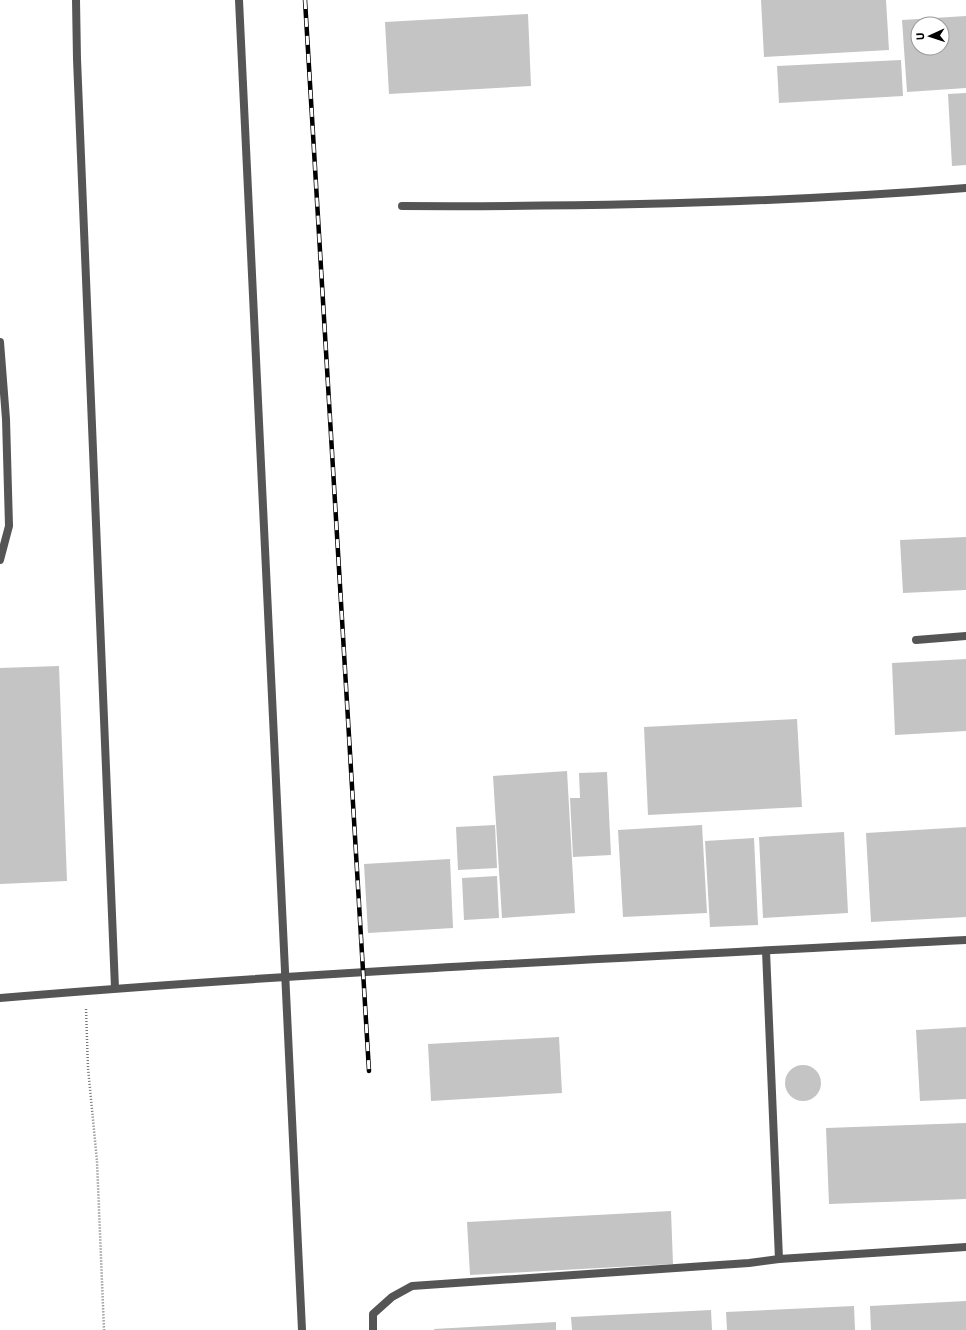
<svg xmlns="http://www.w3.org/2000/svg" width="966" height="1330" viewBox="0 0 966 1330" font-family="'IBM Plex Sans',sans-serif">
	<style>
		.building { fill: #c4c4c4; fill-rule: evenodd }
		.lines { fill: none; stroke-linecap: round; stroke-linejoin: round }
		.path { stroke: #777; stroke-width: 2.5; stroke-dasharray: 1 2; stroke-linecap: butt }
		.service { stroke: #555; stroke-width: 8 }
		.rail-casing { stroke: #000; stroke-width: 4.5 }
		.rail { stroke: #fff; stroke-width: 3; stroke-dasharray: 9; stroke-linecap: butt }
	</style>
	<rect width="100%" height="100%" fill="#fff"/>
	<g class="building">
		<path d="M761,0H886L889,50L764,57Z"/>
		<path d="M528,14L531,86L389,94L385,22Z"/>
		<path d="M966,16V88L907,92L902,20ZM918,24H942V48H918Z"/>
		<path d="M901,60L903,96L779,103L777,66Z"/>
		<path d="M966,93V165L952,166L948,94Z"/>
		<path d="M966,537V590L903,593L900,540Z"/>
		<path d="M966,659V731L895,735L892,663Z"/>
		<path d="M59,666L67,881L0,884V668Z"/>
		<path d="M797,719L802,807L648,815L644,727Z"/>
		<path d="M567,771L575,913L502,918L493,776Z"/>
		<path d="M607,772L611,855L573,857L570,798H580L579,773Z"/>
		<path d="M495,825L497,868L458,870L456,827Z"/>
		<path d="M702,825L707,913L623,917L618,830Z"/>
		<path d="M966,827V917L871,922L866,833Z"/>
		<path d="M844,832L848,913L763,918L759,837Z"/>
		<path d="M754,838L758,925L710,927L705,841Z"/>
		<path d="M450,859L453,928L368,933L364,864Z"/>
		<path d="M497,876L499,918L464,920L462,878Z"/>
		<path d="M966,1027V1099L920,1101L916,1030Z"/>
		<path d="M559,1037L562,1093L431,1101L428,1044Z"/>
		<circle cx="803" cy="1083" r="18"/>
		<path d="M966,1123V1199L829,1204L826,1128Z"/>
		<path d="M671,1211L673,1264L470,1275L467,1222Z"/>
		<path d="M966,1301V1330H871L870,1306Z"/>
		<path d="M854,1306L855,1330H727L726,1312Z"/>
		<path d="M711,1310L712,1330H572L571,1317Z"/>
		<path d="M556,1322V1330H434V1329Z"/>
	</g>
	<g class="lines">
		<path class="path" d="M86,1009L88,1068L97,1161L104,1330"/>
		<g class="service">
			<path d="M76,0L77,59L115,988"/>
			<path d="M239,0L302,1330"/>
			<path d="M402,206C590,207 779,203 966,188"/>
			<path d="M0,342L6,419L9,526L0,560"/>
			<path d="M916,640L966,636"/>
			<path d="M0,998C321,971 644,957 966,940"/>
			<path d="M779,1259L966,1247"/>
			<path d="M373,1330V1314L392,1297L412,1286L749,1263L779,1259L766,951"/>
		</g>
		<defs>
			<path id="rail" d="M305,0L369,1071"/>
		</defs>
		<use href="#rail" class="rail-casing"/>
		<use href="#rail" class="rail"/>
	</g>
	<g transform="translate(930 36) rotate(267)"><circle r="19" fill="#ffffff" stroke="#999999"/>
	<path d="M0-3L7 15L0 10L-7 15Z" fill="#000000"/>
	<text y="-6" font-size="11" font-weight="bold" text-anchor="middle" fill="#000000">U</text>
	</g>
</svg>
